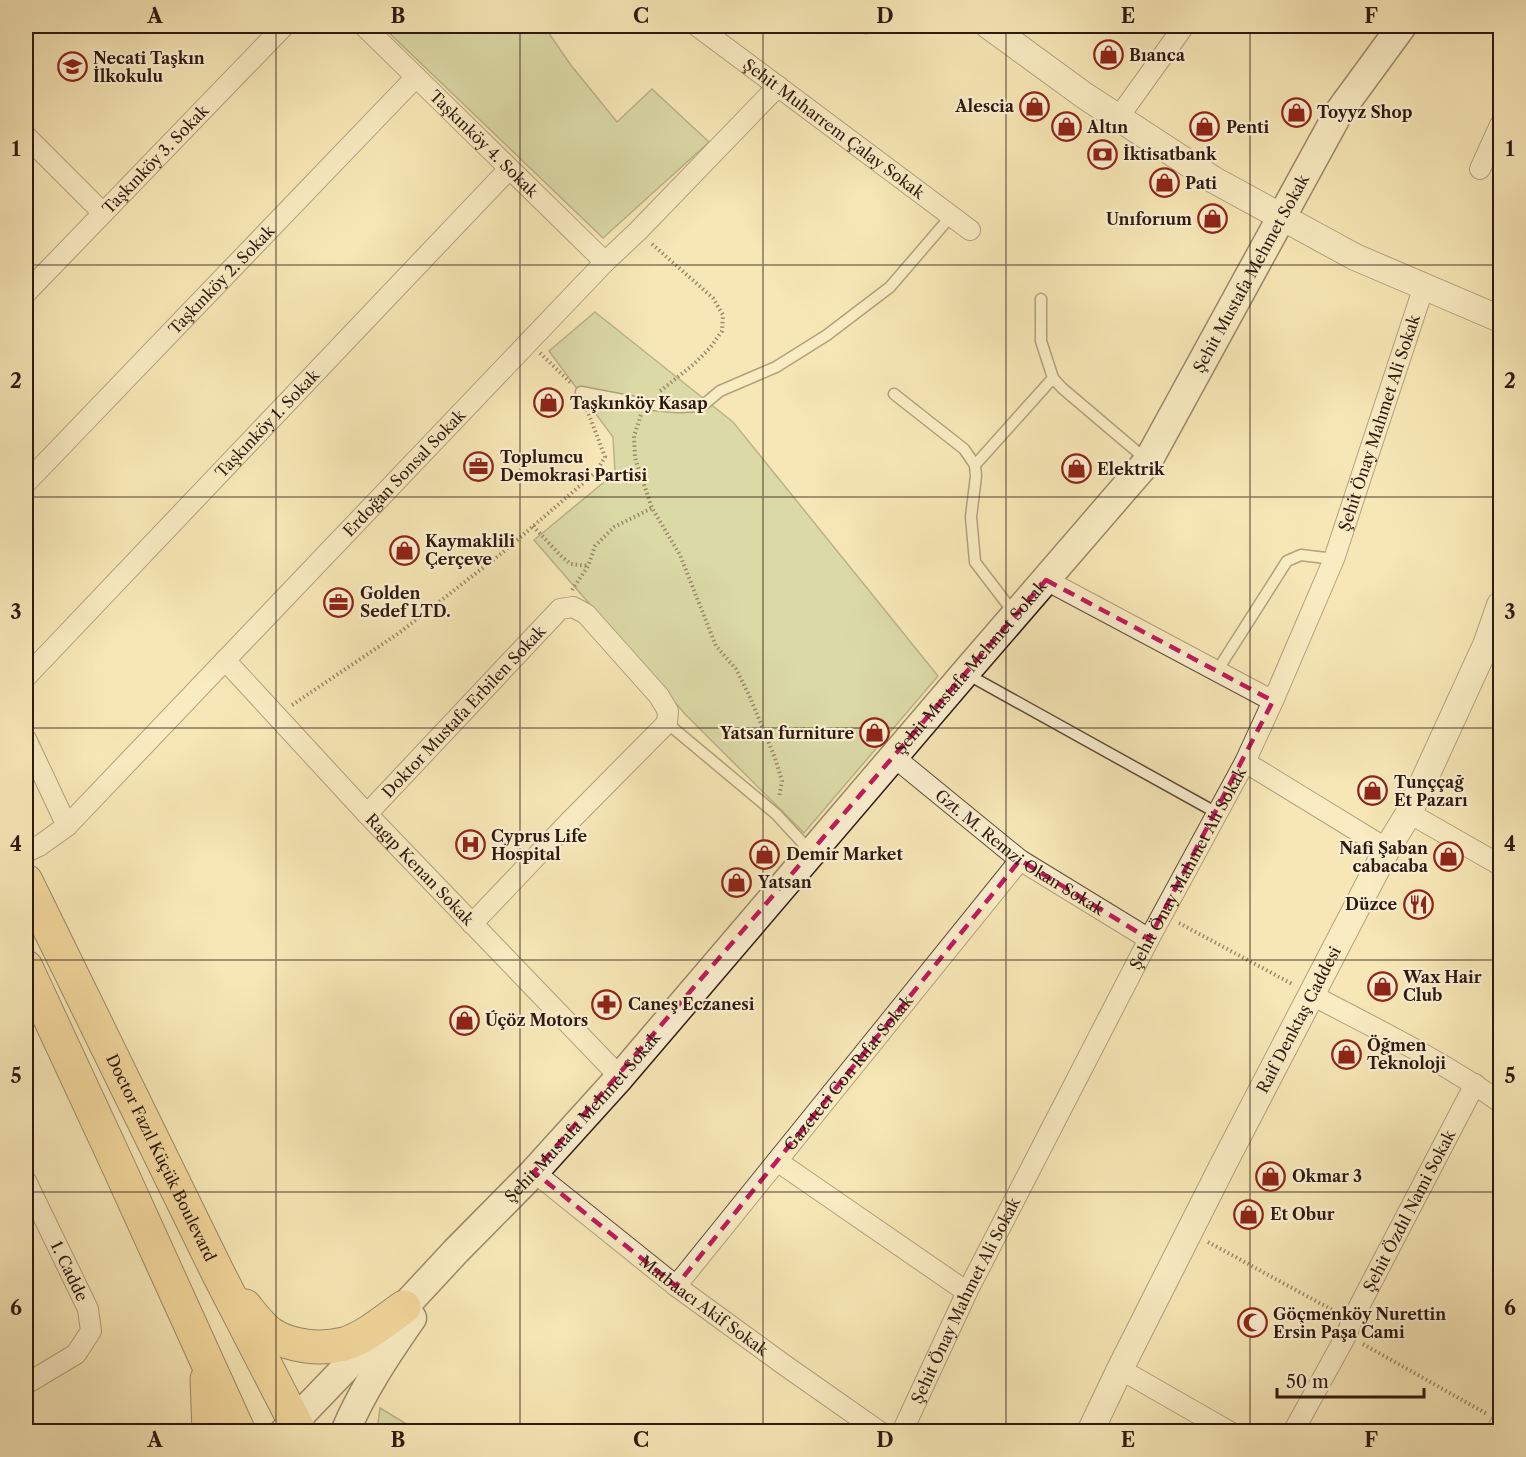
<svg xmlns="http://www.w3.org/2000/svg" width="1526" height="1457" viewBox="0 0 1526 1457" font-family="'Libre Caslon Text',serif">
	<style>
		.green { fill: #b8c792; stroke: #737052; stroke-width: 1.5 }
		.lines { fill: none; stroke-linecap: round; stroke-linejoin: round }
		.service-casing { stroke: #604c3a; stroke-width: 13 }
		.minor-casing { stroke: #604c3a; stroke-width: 22 }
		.tertiary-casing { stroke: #604c3a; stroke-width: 28 }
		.secondary-casing { stroke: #2e1911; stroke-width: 31 }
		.trunk-casing { stroke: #2e1911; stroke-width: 35 }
		.path { stroke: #2e1911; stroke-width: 4; stroke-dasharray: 1.5 3; stroke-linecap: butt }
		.service { stroke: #faefd0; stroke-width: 10 }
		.minor { stroke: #faefd0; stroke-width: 20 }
		.tertiary { stroke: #faefd0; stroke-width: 26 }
		.secondary { stroke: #faefd0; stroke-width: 28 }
		.trunk { stroke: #ecc47c; stroke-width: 33 }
		.marked { fill: none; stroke: #c2185b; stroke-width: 4.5; stroke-dasharray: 12 8; stroke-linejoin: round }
		.grid { fill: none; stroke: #2e1911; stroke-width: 1.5; stroke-opacity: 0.55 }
		.labels { text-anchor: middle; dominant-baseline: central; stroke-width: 4.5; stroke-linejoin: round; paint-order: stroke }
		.poi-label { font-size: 16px; font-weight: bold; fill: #2e1911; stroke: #faefd0; text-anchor: start }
		.street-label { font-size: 16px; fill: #2e1911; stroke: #faefd0 }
		.neatline { fill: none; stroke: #2e1911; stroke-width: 2 }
		.grid-label { font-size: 20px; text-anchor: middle; font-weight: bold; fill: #2e1911 }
	</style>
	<rect width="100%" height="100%" fill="#f7e7b7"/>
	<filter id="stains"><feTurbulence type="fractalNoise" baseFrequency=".00333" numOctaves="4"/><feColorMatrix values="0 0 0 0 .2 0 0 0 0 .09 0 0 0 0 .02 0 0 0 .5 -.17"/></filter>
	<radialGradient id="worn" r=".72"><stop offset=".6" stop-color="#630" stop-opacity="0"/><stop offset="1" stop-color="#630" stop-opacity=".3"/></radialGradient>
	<g class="green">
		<path d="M382,26H544L570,64L617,122L652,89L709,142L603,238Z"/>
		<path d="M595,312L733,422L938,676L804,833L685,714L534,540L615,473L613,437L549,351Z"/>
		<path d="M380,1408L418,1431H377Z"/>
	</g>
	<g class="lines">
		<defs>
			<g id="service">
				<path d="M856,26L866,28L876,26"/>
				<path d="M1041,299V341L1053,378L1062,388L1148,461"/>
				<path d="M581,392L644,404L678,407L702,406L720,391L776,367L827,335L890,287L951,216"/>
				<path d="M894,394L964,449L975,465L976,476L971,517L975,562L1014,613"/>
				<path d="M975,465L1053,378"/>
				<path d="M1217,671L1287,561L1301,555L1334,559"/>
				<path d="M965,673L1217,813"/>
				<path d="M667,723L776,814L812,853"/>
			</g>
			<g id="minor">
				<path id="s1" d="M364,26L605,262"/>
				<path id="s2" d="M697,26L970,230"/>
				<path d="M1118,118L1184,26"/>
				<path d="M26,136L103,213"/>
				<path d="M1480,169L1500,125"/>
				<path id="s3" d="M26,293L284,26"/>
				<path id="s4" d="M26,483L416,77"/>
				<path d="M1046,580L1273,701"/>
				<path id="s5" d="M225,660L367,814L620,1077"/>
				<path id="s6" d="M26,677L509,169"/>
				<path d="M26,739L67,826"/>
				<path id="s7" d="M894,757L1020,860L1149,939"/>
				<path d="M1245,762L1387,849"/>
				<path d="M1409,813L1500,865"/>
				<path id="s8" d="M367,814L560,609L573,607L586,614L659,696L668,711L667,723L568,823L472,924"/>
				<path id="s9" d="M26,852L39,846L67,826L605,262L638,231L778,86"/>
				<path d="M1312,995C1376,1029 1441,1060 1500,1102"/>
				<path d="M777,1161L967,1292"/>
				<path id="s10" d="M534,1172L676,1286L783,1364L880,1432"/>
				<path id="s11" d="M26,1181L88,1309L91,1331L76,1354L26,1384"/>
				<path id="s12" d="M676,1286L1020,860"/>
				<path d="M1120,1369L1230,1432"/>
				<path id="s13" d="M902,1432L967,1292L1149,939L1245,762L1273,701L1334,559L1424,286"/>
				<path id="s14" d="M1293,1432L1347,1334L1352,1320L1475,1084"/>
				<path d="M1497,1432L1500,1424"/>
			</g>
			<g id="tertiary">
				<path d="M989,26L1085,96L1214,180L1355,257L1500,319"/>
				<path id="s15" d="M1090,1432L1120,1369L1224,1163L1387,849L1409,813L1486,645L1500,605"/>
			</g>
			<g id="secondary">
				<path id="s16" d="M284,1432L404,1307L456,1251L534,1172L620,1077L965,673L1148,461L1339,112L1402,26"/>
				<path d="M345,1432C362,1391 387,1354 412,1318"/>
			</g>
			<g id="trunk">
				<path id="s17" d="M26,881L218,1273L300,1432"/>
				<path d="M26,967L116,1161L239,1432"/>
				<path d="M245,1306C253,1316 261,1327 271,1334C291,1347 321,1350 344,1344C365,1338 387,1319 404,1307"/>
				<path d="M207,1379L209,1432"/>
			</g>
		</defs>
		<use href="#service" class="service-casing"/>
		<use href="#minor" class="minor-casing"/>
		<use href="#tertiary" class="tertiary-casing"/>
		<use href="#secondary" class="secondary-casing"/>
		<use href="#trunk" class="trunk-casing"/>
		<g class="path">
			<path d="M652,244L713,298L723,315L722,331L710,348L694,364L659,392"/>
			<path d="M540,353L572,384"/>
			<path d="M641,415L634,436L635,458L652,508L680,555L716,646L736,669L749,695L775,758L782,781L779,798"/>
			<path d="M533,526L562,557L571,564L588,566"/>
			<path d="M572,590L588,566L595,546L614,527L652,508"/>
			<path d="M292,705L399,633L502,553L596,472L605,457L586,407"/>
			<path d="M1179,923L1294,985"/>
			<path d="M1208,1242L1336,1312"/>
			<path d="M1363,1344L1487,1414"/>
		</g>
		<use href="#service" class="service"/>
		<use href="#minor" class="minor"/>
		<use href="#tertiary" class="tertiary"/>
		<use href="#secondary" class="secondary"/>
		<use href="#trunk" class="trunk"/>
	</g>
	<path d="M0 0H1526V1457H0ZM1046,580L1273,701L1149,939L1020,860L676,1286L534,1172Z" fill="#f7e7b7" fill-opacity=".55" fill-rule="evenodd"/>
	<path class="marked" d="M1046,580L1273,701L1149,939L1020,860L676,1286L534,1172Z"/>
	<path class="grid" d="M276,26V1432M520,26V1432M763,26V1432M1006,26V1432M1250,26V1432M26,265H1500M26,497H1500M26,728H1500M26,960H1500M26,1192H1500"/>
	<defs>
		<symbol id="shop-ring" viewBox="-11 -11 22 22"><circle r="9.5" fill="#faefd0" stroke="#8f2418" stroke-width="1.5"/><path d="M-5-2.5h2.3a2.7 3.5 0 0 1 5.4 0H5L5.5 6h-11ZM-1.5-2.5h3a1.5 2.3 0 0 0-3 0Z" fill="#8f2418"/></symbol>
		<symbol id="school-ring" viewBox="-11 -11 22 22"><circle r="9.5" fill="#faefd0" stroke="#8f2418" stroke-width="1.5"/><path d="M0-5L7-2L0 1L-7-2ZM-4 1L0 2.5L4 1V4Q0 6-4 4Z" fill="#8f2418"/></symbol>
		<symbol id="bank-ring" viewBox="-11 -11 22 22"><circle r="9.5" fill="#faefd0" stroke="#8f2418" stroke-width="1.5"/><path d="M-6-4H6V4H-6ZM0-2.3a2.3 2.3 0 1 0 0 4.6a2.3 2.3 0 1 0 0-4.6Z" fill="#8f2418"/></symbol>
		<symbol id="office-ring" viewBox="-11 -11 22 22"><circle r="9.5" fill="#faefd0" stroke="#8f2418" stroke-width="1.5"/><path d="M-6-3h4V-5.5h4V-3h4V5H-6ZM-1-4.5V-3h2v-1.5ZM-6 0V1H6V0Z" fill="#8f2418"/></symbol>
		<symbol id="hospital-ring" viewBox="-11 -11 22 22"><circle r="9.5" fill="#faefd0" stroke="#8f2418" stroke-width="1.5"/><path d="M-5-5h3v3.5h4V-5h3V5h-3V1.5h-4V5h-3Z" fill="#8f2418"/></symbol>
		<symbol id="restaurant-ring" viewBox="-11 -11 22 22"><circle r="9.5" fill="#faefd0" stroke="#8f2418" stroke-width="1.5"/><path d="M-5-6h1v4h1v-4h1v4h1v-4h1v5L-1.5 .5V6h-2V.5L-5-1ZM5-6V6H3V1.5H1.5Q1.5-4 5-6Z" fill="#8f2418"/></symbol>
		<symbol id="pharmacy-ring" viewBox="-11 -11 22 22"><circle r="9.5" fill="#faefd0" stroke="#8f2418" stroke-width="1.5"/><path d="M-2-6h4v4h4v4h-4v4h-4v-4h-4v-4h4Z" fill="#8f2418"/></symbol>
		<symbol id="mosque-ring" viewBox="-11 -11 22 22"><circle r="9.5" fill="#faefd0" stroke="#8f2418" stroke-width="1.5"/><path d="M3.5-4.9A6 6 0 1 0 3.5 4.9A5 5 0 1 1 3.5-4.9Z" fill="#8f2418"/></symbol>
	</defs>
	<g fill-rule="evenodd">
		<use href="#shop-ring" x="1092" y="38" width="33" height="33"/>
		<use href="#school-ring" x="56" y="50" width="33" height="33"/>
		<use href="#shop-ring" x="1018" y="90" width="33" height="33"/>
		<use href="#shop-ring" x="1280" y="96" width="33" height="33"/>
		<use href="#shop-ring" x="1050" y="110" width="33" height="33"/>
		<use href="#shop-ring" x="1188" y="110" width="33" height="33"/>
		<use href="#bank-ring" x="1086" y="138" width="33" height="33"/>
		<use href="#shop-ring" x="1148" y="166" width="33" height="33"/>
		<use href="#shop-ring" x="1196" y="202" width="33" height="33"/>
		<use href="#shop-ring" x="532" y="386" width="33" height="33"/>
		<use href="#office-ring" x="462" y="450" width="33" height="33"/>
		<use href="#shop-ring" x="1060" y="452" width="33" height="33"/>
		<use href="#shop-ring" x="388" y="534" width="33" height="33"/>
		<use href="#office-ring" x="322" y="586" width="33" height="33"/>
		<use href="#shop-ring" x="858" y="716" width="33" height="33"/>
		<use href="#shop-ring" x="1356" y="774" width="33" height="33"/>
		<use href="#hospital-ring" x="454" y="828" width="33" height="33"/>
		<use href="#shop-ring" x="748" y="838" width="33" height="33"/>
		<use href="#shop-ring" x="1432" y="840" width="33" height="33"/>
		<use href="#shop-ring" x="720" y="866" width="33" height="33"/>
		<use href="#restaurant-ring" x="1402" y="888" width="33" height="33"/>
		<use href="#shop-ring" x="1366" y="970" width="33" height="33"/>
		<use href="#pharmacy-ring" x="590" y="988" width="33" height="33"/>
		<use href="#shop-ring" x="448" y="1004" width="33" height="33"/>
		<use href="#shop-ring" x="1330" y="1038" width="33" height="33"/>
		<use href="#shop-ring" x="1254" y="1160" width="33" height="33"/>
		<use href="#shop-ring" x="1232" y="1198" width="33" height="33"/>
		<use href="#mosque-ring" x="1236" y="1306" width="33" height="33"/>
	</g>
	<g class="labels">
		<g class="poi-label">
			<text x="1129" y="55">Bıanca</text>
			<text x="93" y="58">Necati Taşkın<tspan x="93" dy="18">İlkokulu</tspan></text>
			<text x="1014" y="106" text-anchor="end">Alescia</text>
			<text x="1317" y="112">Toyyz Shop</text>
			<text x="1087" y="127">Altın</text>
			<text x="1226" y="127">Penti</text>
			<text x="1123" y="154">İktisatbank</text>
			<text x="1185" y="183">Pati</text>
			<text x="1192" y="219" text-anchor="end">Unıforıum</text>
			<text x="570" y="403">Taşkınköy Kasap</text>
			<text x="500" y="457">Toplumcu<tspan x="500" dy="18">Demokrasi Partisi</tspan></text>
			<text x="1097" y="469">Elektrik</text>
			<text x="425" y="541">Kaymaklili<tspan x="425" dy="18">Çerçeve</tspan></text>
			<text x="360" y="593">Golden<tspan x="360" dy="18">Sedef LTD.</tspan></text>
			<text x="854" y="733" text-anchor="end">Yatsan furniture</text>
			<text x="1394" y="782">Tunççağ<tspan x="1394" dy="18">Et Pazarı</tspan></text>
			<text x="491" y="836">Cyprus Life<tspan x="491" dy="18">Hospital</tspan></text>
			<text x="1428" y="848" text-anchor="end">Nafi Şaban<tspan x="1428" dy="18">cabacaba</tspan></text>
			<text x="786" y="854">Demir Market</text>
			<text x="758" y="882">Yatsan</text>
			<text x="1397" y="904" text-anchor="end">Düzce</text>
			<text x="1403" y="977">Wax Hair<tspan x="1403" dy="18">Club</tspan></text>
			<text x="628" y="1004">Caneş Eczanesi</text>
			<text x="485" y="1020">Úçöz Motors</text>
			<text x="1367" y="1045">Öğmen<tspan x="1367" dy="18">Teknoloji</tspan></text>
			<text x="1292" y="1176">Okmar 3</text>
			<text x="1270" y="1214">Et Obur</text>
			<text x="1273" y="1314">Göçmenköy Nurettin<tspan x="1273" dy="18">Ersin Paşa Cami</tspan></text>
		</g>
		<g class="street-label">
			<text stroke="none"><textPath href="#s2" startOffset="171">Şehit Muharrem Çalay Sokak</textPath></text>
			<text stroke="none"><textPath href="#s1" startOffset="168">Taşkınköy 4. Sokak</textPath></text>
			<text stroke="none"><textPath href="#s3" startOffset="186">Taşkınköy 3. Sokak</textPath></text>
			<text stroke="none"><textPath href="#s16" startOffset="1514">Şehit Mustafa Mehmet Sokak</textPath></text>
			<text stroke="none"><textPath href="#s4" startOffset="282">Taşkınköy 2. Sokak</textPath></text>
			<text stroke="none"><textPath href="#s6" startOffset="350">Taşkınköy 1. Sokak</textPath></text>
			<text stroke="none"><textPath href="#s13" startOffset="1118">Şehit Önay Mahmet Ali Sokak</textPath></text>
			<text stroke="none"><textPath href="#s9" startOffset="537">Erdoğan Sonsal Sokak</textPath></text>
			<text stroke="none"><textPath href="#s16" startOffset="1028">Şehit Mustafa Mehmet Sokak</textPath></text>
			<text stroke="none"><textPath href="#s8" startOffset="141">Doktor Mustafa Erbilen Sokak</textPath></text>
			<text stroke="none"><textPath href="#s7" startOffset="158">Gzt. M. Remzi Okan Sokak</textPath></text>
			<text stroke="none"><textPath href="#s13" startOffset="632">Şehit Önay Mahmet Ali Sokak</textPath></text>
			<text stroke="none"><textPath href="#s5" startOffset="286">Ragıp Kenan Sokak</textPath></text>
			<text stroke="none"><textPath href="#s15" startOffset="462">Raif Denktaş Caddesi</textPath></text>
			<text stroke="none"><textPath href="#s12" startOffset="274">Gazeteci Con Rıfat Sokak</textPath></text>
			<text stroke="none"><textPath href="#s16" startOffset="434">Şehit Mustafa Mehmet Sokak</textPath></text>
			<text stroke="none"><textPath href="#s17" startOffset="308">Doctor Fazıl Küçük Boulevard</textPath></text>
			<text stroke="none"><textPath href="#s14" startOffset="250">Şehit Özdıl Nami Sokak</textPath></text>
			<text stroke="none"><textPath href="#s11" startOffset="100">1. Cadde</textPath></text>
			<text stroke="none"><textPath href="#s13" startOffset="146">Şehit Önay Mahmet Ali Sokak</textPath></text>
			<text stroke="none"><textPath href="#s10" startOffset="216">Matbaacı Akif Sokak</textPath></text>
		</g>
	</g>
	<rect width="1526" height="1457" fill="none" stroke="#f7e7b7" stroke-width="66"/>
	<path d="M1277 1388v9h147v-9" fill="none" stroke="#2e1911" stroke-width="3"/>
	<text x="1286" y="1388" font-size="18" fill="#2e1911" stroke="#faefd0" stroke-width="4.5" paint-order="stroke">50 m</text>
	<rect x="33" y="33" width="1460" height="1391" class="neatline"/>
	<g class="grid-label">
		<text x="155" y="23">A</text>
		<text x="398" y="23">B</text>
		<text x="641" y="23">C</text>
		<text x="885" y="23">D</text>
		<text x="1128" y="23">E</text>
		<text x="1371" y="23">F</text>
		<text x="16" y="156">1</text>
		<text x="1510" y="156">1</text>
		<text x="16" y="388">2</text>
		<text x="1510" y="388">2</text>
		<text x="16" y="619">3</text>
		<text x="1510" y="619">3</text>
		<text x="16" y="851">4</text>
		<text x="1510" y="851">4</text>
		<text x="16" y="1083">5</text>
		<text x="1510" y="1083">5</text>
		<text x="16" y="1315">6</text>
		<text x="1510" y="1315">6</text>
		<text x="155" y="1447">A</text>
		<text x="398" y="1447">B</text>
		<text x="641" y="1447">C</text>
		<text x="885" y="1447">D</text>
		<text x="1128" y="1447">E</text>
		<text x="1371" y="1447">F</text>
	</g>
	<rect width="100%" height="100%" filter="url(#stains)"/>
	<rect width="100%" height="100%" fill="url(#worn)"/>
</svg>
